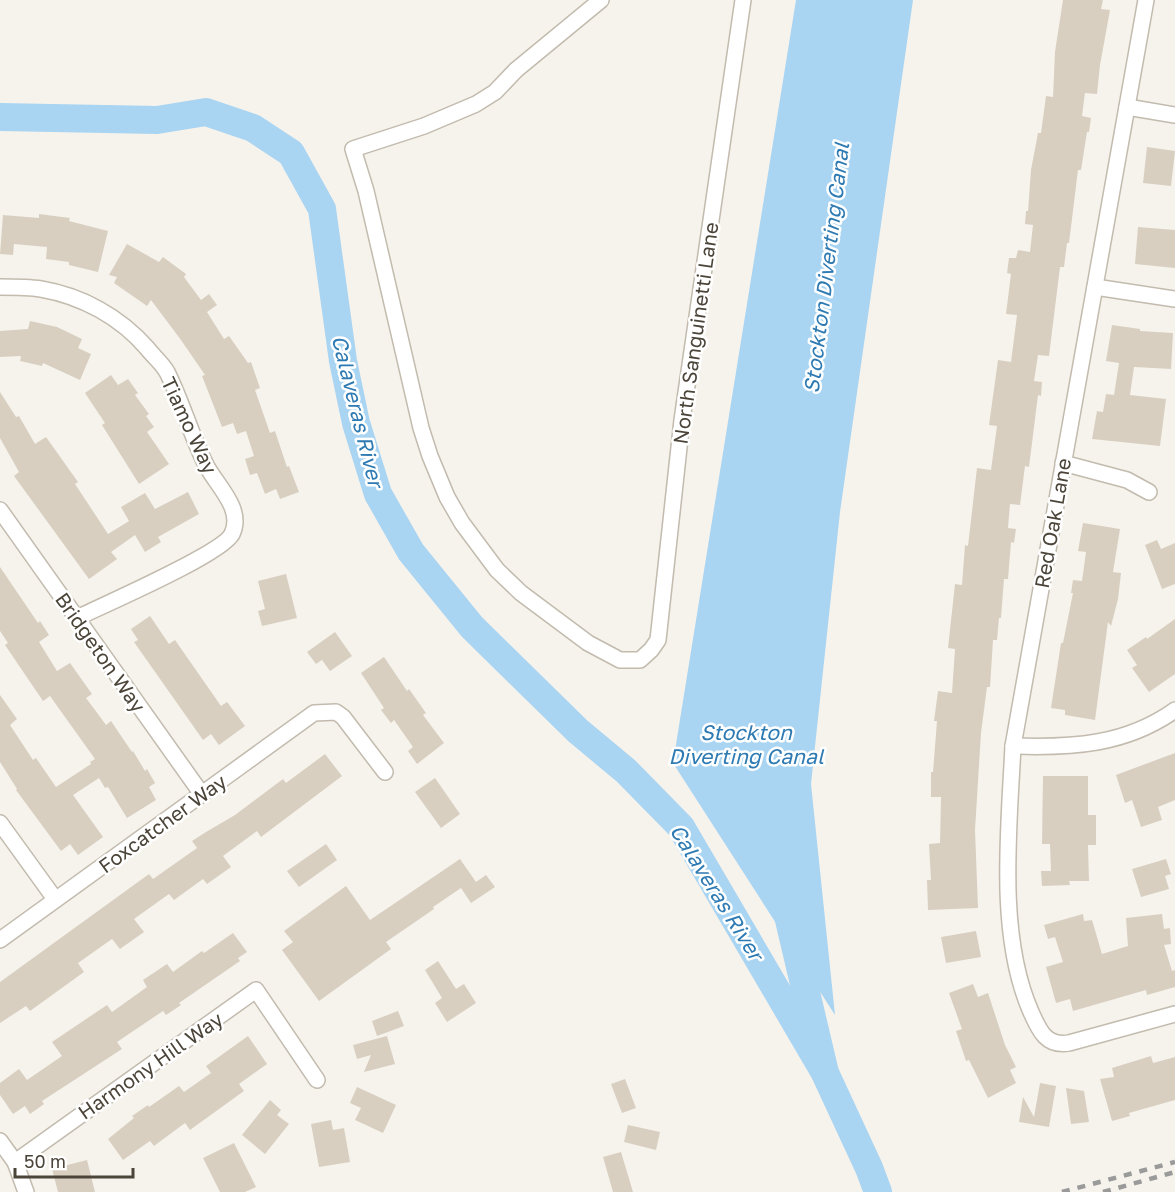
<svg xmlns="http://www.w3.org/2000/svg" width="1175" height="1192" viewBox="0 0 1175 1192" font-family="'Golos Text',sans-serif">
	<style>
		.water { fill: #a9d4f2 }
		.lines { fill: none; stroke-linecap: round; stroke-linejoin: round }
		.river { stroke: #a9d4f2; stroke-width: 28 }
		.building { fill: #d8cfc1 }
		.minor-casing { stroke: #c2bbae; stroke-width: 18 }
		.minor { stroke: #fff; stroke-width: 15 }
		.rail { stroke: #9a9a9a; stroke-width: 4.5; stroke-dasharray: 8 8; stroke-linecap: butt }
		.labels { text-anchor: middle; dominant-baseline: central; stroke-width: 5; stroke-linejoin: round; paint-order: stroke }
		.street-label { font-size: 20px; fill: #4b4439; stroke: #fff }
		.water-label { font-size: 21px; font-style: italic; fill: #2e7ab2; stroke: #fff }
	</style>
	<rect width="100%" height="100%" fill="#f6f3ec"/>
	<path class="water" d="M796,0H913L840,512L811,784L835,1015L673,763Z"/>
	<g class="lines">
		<g class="river">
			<path d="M0,117L157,120L206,112L253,128L291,153L322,209L343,361L356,423L378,494L411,552L472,627L578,731L626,771L681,827L825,1073"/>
			<path d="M789,920L825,1073L869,1168L878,1192"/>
		</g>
	</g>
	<g class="building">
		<path d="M1063,0H1103L1101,9L1110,10L1100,65L1097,94L1085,93L1082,116L1091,118L1089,132H1087L1081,170H1078L1069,243H1067L1064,267H1060L1049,356L1038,355L1034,381L1042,382L1041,396L1038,395L1029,467L1025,466L1020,505L1010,504L1008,528L1016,529L1014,543L1011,542L1008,579H1004L1001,618H999L997,640H993L990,687H987L981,733L975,830L978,908L928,910L927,880H931L929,844L940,843L941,797H931V772H933L937,721H934L938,691L952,693L955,649L948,648L955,584L962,585L965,545L968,546L977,468L991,470L997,426L989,425L998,360L1011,362L1017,315L1006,314L1011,274L1007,273L1009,258H1016L1018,250L1030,252L1033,225L1025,224L1026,211H1028L1031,170L1038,133H1041L1046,96L1053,97L1055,52Z"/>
		<path d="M1147,147L1175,151L1171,186L1143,183Z"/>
		<path d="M39,214L70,218L69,221L108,231L98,272L69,265V262L46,259L47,247L14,244L13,255L0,254L3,215L39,218Z"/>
		<path d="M1138,227L1175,230V268L1135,264Z"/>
		<path d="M127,244L159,262L163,257L186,274L184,277L201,300L209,294L217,305L207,312L224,339L229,336L248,363L251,362L260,388L255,390L270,433L275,431L287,467L289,466L299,492L280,499L276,489L265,494L257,473L250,475L245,459L254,456L246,431L237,434L233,423L222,427L202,376L205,375L181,340L151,300L147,306L114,283L117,277L109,275Z"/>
		<path d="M30,321L57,327L82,339L78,348L91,354L80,380L43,363L42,366L20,361L21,356L0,357V331L28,329Z"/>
		<path d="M1112,325L1140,329V331L1173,333L1171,369L1134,367L1130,395L1166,399L1160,446L1092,439L1097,411L1103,412L1106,394L1114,395L1119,363L1106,361Z"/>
		<path d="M111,375L118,385L128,379L138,393L135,395L149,414L146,416L154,427L147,432L169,464L139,484L102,425L105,423L85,393Z"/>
		<path d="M0,392L16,417L19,416L35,444L46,437L78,482L75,484L108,534L129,521L121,507L145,493L155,509L188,492L199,514L158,537L161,542L145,552L135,535L111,552L117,559L89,579L14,476L19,472L0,438Z"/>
		<path d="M1083,523L1120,529L1113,572L1121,573L1118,599L1111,626L1108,622L1095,720L1065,715V710L1051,708L1061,643H1063L1073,593H1071L1073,580L1082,581L1086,552L1078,551Z"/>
		<path d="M1157,540L1161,549L1175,543V584L1162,589L1145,545Z"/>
		<path d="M0,567L38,623L40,621L49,635L39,642L57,671L70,663L92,694L86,698L95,710L106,725L111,721L132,752L133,751L145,771L147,769L155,783L149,787L156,800L127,818L108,787L105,788L99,778L73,795L103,837L78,855L70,844L61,851L16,790L17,789L0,762V695L17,719L10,725L33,760L36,758L56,787L91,764L90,762L95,759L50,696L43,701L5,645L8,643L0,631Z"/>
		<path d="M286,574L297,618L262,626L258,611L265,609L258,581Z"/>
		<path d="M150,616L169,644L175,640L221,706L227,702L245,726L219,745L211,734L203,740L134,642L138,640L131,629Z"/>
		<path d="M1175,619V674L1149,692L1132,668L1137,665L1127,650L1146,637L1147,639Z"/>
		<path d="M335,632L352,656L330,671L322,660L316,664L307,652Z"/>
		<path d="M384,657L407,691L409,689L426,713L423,715L444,743L417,764L408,751L413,747L394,720L391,723L381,710L384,708L361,673Z"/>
		<path d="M1175,753V800L1158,807L1162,820L1141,827L1132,800L1125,803L1116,775Z"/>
		<path d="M325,754L342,776L261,837L257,831L223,856L231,867L207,884L203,879L174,900L169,894L134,919L144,932L120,949L112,939L78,963L84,972L30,1011L26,1006L0,1023V982L149,874L153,879L197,848L192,841L206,832L235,815L283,779L286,783Z"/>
		<path d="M1043,776H1088V815H1096V845H1088L1089,881H1069L1070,885L1042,886L1041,871H1051L1050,844H1042Z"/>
		<path d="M435,778L460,814L441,828L415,792Z"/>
		<path d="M326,844L337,860L299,887L287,871Z"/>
		<path d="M460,859L476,882L486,875L495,887L471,903L461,888L433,907L434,909L386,942L391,949L319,1001L282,950L293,942L284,931L346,886L370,920Z"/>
		<path d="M1166,859L1171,874L1165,876L1169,889L1141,897L1132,869Z"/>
		<path d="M1083,914L1084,921L1092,920L1102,954L1128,946L1126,918L1162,914L1164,929L1170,928L1171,944L1164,945L1172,971L1175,970V987L1147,995L1146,990L1073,1011L1070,999L1056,1003L1046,967L1063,962L1055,937L1048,939L1044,925Z"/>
		<path d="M976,931L981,957L946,963L941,937Z"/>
		<path d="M233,933L247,952L238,958L240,961L179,1003L181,1005L166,1015L163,1011L117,1042L122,1049L42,1101L44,1104L30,1114L25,1106L13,1114L0,1095V1083L19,1069L27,1080L62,1056L52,1042L107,1005L112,1012L147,987L143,980L167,964L173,972L202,951L204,953Z"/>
		<path d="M438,961L456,989L464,984L476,1003L447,1022L435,1003L442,998L425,970Z"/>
		<path d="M973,984L978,997L988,993L1005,1045L1016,1067L1010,1070L1016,1083L988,1098L969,1060L966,1061L956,1031L962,1029L949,993Z"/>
		<path d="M398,1011L404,1026L377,1036L372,1021Z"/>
		<path d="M248,1036L267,1064L239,1084L244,1091L190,1130L185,1123L154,1146L150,1141L123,1160L108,1139L134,1118L132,1116L148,1105L149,1107L179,1086L184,1092L211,1073L206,1066Z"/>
		<path d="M387,1036L395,1064L364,1072L371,1055L357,1059L353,1045Z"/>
		<path d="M1151,1056L1153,1063L1175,1057V1100L1129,1113L1130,1116L1112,1121L1100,1079L1114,1077L1112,1068Z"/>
		<path d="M625,1079L636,1108L622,1113L611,1084Z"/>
		<path d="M1040,1083L1056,1086L1049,1127L1019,1122L1023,1097L1034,1117Z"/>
		<path d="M357,1087L396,1105L383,1133L355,1120L361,1108L350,1103Z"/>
		<path d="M1066,1088L1084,1091L1089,1122L1071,1124Z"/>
		<path d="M270,1100L281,1110L277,1115L289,1124L265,1154L242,1135Z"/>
		<path d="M331,1120L333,1130L344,1128L350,1162L319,1167L311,1124Z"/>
		<path d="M628,1125L660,1132L656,1150L624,1142Z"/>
		<path d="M234,1143L256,1187L245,1192H220L203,1158Z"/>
		<path d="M621,1152L633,1192H613L603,1157Z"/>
		<path d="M87,1160L95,1192H58L52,1169Z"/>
	</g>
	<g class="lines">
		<defs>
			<g id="minor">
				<path d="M601,0L516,70L495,92L476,104L424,126L353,149L366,191L421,428L430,456L447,497L462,523L497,570L521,593L588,643L620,660H640L651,650L658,640L682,420L743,0"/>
				<path d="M1146,0L1013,746C1009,829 997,935 1031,1012C1039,1030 1046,1047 1069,1043L1175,1014"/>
				<path d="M1127,107L1175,115"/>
				<path d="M0,287C13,287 28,287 41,289C82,296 120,317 147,348C153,356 162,363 167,372C182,402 191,435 206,465C217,486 244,509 232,534C222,554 103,605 77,618"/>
				<path d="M1095,287L1175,299"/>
				<path d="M1063,463L1127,480L1149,492"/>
				<path d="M0,510L201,793"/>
				<path d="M1013,746C1072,748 1126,745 1175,710"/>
				<path d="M0,823L55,899"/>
				<path d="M0,940L314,713L336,712L343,717L385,772"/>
				<path d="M0,1141L15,1162L26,1192"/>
				<path d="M15,1162L256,990L317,1080"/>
			</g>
		</defs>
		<use href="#minor" class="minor-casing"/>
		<use href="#minor" class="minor"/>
		<g class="rail">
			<path d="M1062,1192L1175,1162"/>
			<path d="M1103,1192L1175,1172"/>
		</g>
	</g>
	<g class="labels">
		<g class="street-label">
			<text transform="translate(695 333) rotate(-82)">North Sanguinetti Lane</text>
			<text transform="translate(190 425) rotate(65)">Tiamo Way</text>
			<text transform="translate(1052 523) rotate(-80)">Red Oak Lane</text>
			<text transform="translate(101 652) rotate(55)">Bridgeton Way</text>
			<text transform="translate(162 823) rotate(-36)">Foxcatcher Way</text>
			<text transform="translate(150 1065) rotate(-35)">Harmony Hill Way</text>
		</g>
		<g class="water-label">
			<text transform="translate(826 268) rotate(-83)">Stockton Diverting Canal</text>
			<text transform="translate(358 411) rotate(76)">Calaveras River</text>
			<text x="746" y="732">Stockton<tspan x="746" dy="24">Diverting Canal</tspan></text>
			<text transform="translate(717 892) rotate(58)">Calaveras River</text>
		</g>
	</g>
	<path d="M15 1168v9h118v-9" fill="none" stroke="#4b4439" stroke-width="3"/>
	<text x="24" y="1168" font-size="18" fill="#4b4439" stroke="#ffffff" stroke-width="4.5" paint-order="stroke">50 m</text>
</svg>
